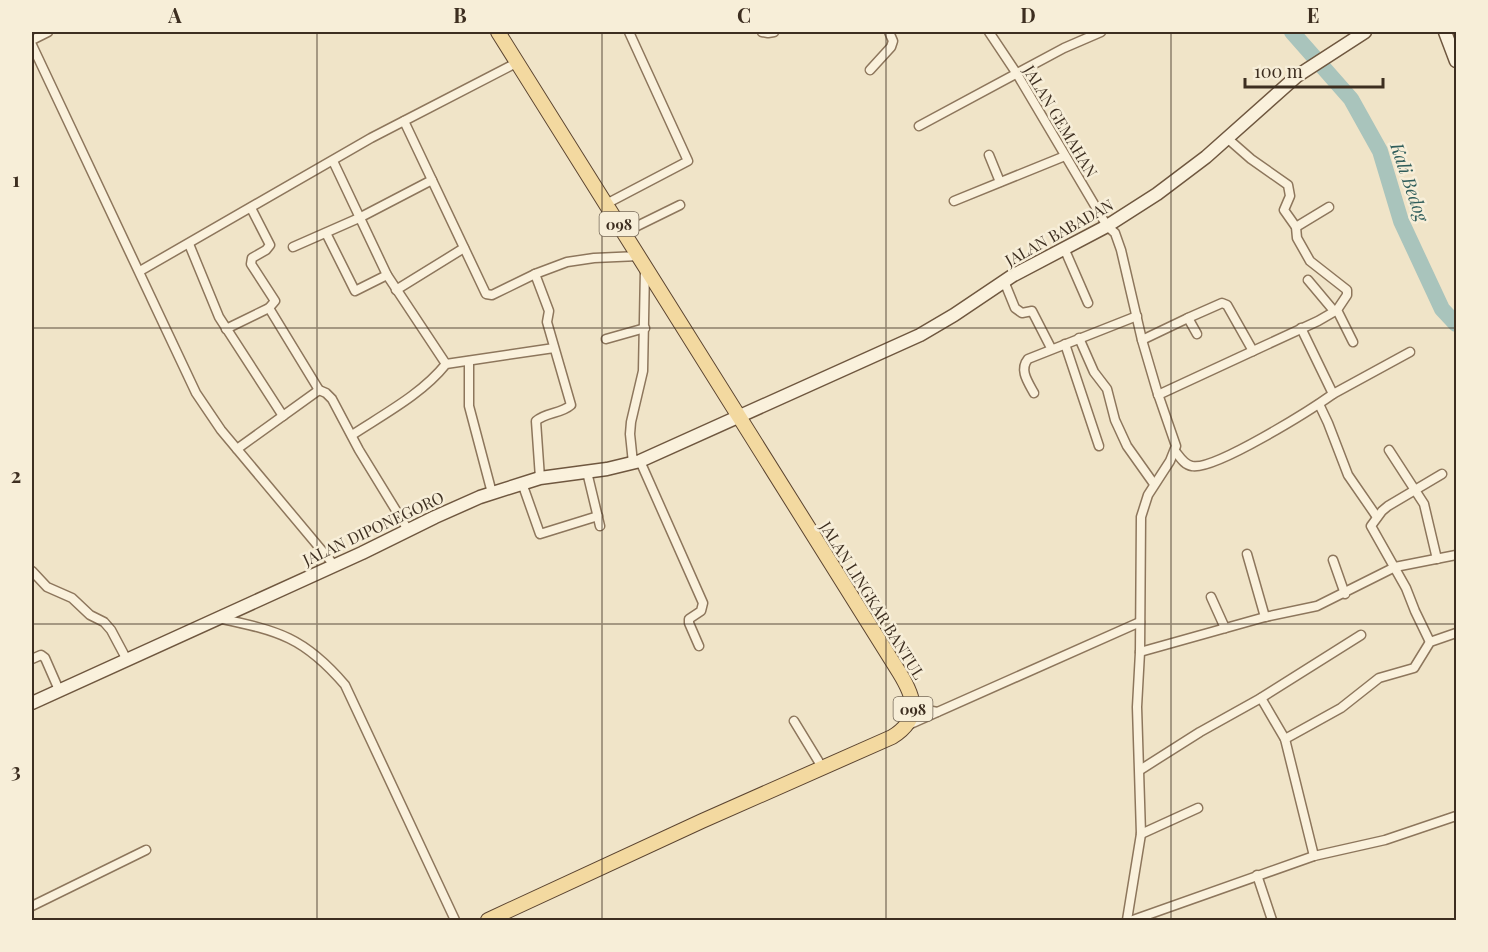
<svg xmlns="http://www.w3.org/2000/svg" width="1488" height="952" viewBox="0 0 1488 952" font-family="'Playfair Display',serif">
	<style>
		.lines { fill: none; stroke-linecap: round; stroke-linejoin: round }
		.river { stroke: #a9c4bc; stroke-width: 16 }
		.street-casing { stroke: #8d765c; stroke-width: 11 }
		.secondary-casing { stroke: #6f573f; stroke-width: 15 }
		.primary-casing { stroke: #5b4430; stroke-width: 16 }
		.street { stroke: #faf1dc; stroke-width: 8 }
		.secondary { stroke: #faf1dc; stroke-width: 12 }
		.primary { stroke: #f3d9a0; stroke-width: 14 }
		.grid { fill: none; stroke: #3d2e20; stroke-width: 1.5; stroke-opacity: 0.55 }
		.labels { text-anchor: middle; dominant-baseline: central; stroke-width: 5; stroke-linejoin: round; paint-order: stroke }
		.shield { fill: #f7eed8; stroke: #756857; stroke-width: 1.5 }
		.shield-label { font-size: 15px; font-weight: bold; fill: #3d2e20 }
		.street-label { font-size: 16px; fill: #3d2e20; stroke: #f7eed8 }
		.water-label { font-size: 18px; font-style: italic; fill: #2f5d5a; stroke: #f7eed8 }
		.neatline { fill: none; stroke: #3d2e20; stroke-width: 2 }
		.grid-label { font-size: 20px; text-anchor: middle; font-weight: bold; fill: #3d2e20 }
	</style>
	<rect width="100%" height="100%" fill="#f0e4c8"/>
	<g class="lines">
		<path class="river" d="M1292,32L1351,99L1380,151L1401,221L1442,309L1456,324"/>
		<defs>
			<g id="street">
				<path d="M762,32L768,33L774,32"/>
				<path d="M989,32L1017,74L1107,226L1115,233L1121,250L1142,340L1157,391L1176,446L1170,461L1148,495L1141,517L1140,652L1137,707L1141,834L1127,920"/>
				<path d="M32,40L48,32"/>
				<path d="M32,45L196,393L221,430L334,565"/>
				<path d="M870,70L891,47L893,41L889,32"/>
				<path d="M404,121L486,294L492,295L535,274L567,262L594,258L639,256"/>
				<path d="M919,126L1064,48L1101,32"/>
				<path d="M1227,138L1251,159L1288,185L1290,196L1284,210L1296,227L1297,238L1310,261L1347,290V295L1337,310L1353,342"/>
				<path d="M989,155L1000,182"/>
				<path d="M333,161L387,275L446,364"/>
				<path d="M954,201L1065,156"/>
				<path d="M606,204L688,161L629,32"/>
				<path d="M1296,227L1329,207"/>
				<path d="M625,232L680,205"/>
				<path d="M326,233L355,291L387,275"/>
				<path d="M189,244L219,317L283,416"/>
				<path d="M293,247L359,218L432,180"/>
				<path d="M1064,248L1088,303"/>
				<path d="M140,271L371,138L518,62"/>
				<path d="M535,274L549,311L547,322L571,405C561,414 546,412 536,421L540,478"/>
				<path d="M1308,280L1334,311"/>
				<path d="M1004,281L1015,308L1022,313L1032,311L1051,348"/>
				<path d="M396,290L464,248"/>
				<path d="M269,308L319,390L326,393L332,399L359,450L408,530"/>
				<path d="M1188,318L1222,303L1227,305L1253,351L1318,321L1337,310"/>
				<path d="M226,329L269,308L275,301L251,264L252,258L266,250L270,245L251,208"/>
				<path d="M1079,338L1094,372L1107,389L1115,420L1127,446L1154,484"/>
				<path d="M606,339L645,328"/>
				<path d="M1142,340L1188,318L1197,334"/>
				<path d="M1065,344L1099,446"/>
				<path d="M469,361V406L492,493"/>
				<path d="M1034,393C1028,382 1019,370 1028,359L1137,316"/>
				<path d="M1333,394L1410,352"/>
				<path d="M1158,395L1253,351"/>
				<path d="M1319,404L1328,423L1348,475L1377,517"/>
				<path d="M352,435C384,414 422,394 446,364L554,348"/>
				<path d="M237,449L319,390"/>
				<path d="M1389,450L1424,504L1437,559"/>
				<path d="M1175,451C1180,457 1184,465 1192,466C1214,471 1312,409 1333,394L1301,328"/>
				<path d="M640,461L703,603L701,611L689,619V623L699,646"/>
				<path d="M633,463L630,434L631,422L643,371L645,269"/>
				<path d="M587,472L600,526"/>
				<path d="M522,483L540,534L598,516"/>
				<path d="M1247,554L1265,617"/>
				<path d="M1333,560L1345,594"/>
				<path d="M32,571L47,587L72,598L90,615L104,622L111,630L127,660"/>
				<path d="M1211,597L1225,628"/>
				<path d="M218,618C279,631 304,637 345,685L455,920"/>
				<path d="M1430,642L1415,611L1406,588L1371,526L1382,511L1388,506L1442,474"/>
				<path d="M1140,652L1265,617L1317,606L1395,567L1456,555"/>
				<path d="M32,659L41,655L45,658L59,690"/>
				<path d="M1261,698L1285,739L1341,708L1379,678L1414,668L1430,642L1456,633"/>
				<path d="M913,707L937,712"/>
				<path d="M794,721L822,767"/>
				<path d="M906,726L1140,622"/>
				<path d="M1285,739L1314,856"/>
				<path d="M1140,770L1200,732L1261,698L1361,635"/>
				<path d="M1141,834L1198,808"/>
				<path d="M1257,875L1272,920"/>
				<path d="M32,906L146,850"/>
				<path d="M1133,920L1314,856L1385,840L1456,816"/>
			</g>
			<g id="secondary">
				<path d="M1445,32L1456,61"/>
				<path d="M32,703L362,553L435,517L480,497L540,478L607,469L640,461L920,335L954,315L1012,276L1107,226L1157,194L1206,157L1297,76L1365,32"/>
			</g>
			<path id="primary" d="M488,920L702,821L892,737C922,718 915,698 899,672L498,32"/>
		</defs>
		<use href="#street" class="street-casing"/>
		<use href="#secondary" class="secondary-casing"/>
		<use href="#primary" class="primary-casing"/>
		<use href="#street" class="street"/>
		<use href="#secondary" class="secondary"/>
		<use href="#primary" class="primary"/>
	</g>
	<path class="grid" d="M317,32V920M602,32V920M886,32V920M1171,32V920M32,328H1456M32,624H1456"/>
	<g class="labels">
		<g class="shield">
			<rect x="599.5" y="212" width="39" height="24" rx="4.5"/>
			<rect x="893.5" y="697" width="39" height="24" rx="4.5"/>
		</g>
		<g class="shield-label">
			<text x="619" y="224">098</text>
			<text x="913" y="709">098</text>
		</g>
		<g class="street-label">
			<text transform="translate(1061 121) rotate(59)">JALAN GEMAHAN</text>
			<text transform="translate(1059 232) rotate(-29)">JALAN BABADAN</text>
			<text transform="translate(373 528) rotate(-25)">JALAN DIPONEGORO</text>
			<text transform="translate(873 600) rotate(58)">JALAN LINGKAR BANTUL</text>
		</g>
		<g class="water-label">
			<text transform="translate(1410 182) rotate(71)">Kali Bedog</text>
		</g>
	</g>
	<rect width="1488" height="952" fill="none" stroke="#f7eed8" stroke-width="66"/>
	<path d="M1245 78v9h138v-9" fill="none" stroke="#3d2e20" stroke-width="3"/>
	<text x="1254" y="78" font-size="18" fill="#3d2e20" stroke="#f7eed8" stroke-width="4.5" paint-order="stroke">100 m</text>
	<rect x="33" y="33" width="1422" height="886" class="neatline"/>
	<g class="grid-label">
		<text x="175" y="23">A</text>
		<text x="460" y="23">B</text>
		<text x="744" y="23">C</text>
		<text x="1028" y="23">D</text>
		<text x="1313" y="23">E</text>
		<text x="16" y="187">1</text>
		<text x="16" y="483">2</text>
		<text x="16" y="778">3</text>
	</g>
</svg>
